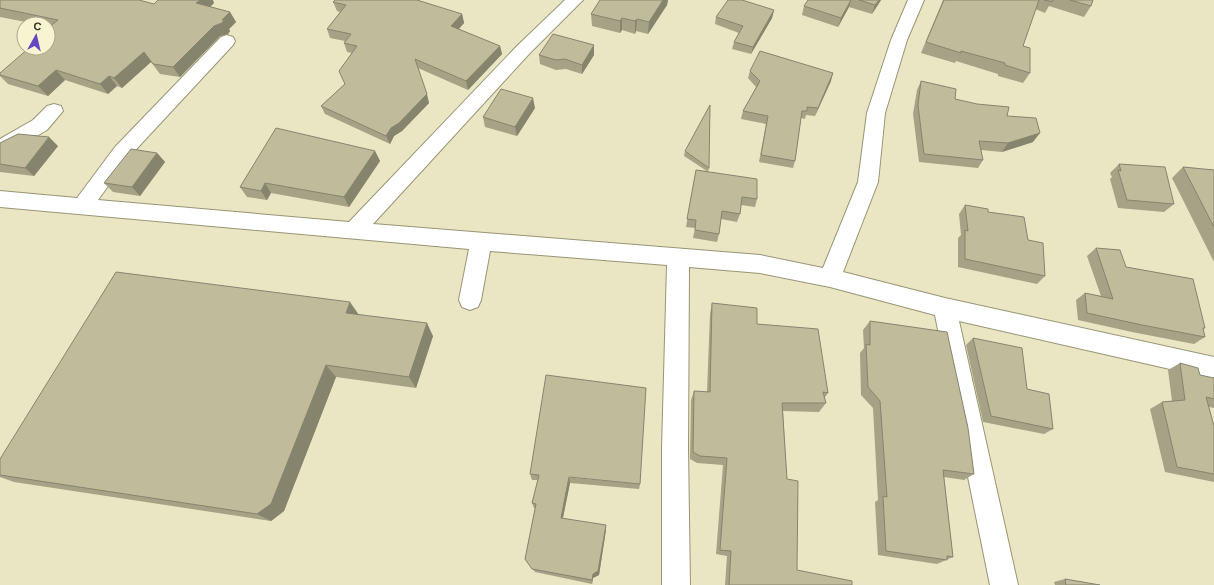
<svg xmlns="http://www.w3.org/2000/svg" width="1214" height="585" viewBox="0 0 1214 585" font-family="'Work Sans',sans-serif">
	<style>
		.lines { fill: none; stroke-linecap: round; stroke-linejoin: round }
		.minor-casing { stroke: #989574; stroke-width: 2 }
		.minor { fill: #fff; fill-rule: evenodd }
		.wall { fill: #a5a285 }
		.shaded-wall { fill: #86846c }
		.building { fill: #c0bc9b; stroke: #86846c }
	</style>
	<rect width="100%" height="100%" fill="#eae6c4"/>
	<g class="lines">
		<defs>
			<g id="minor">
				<path d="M565,0H583L529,54L373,224L760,255L823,268L858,182L867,113L891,40L908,0H924L907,40L885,113L878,182L843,272L945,298L1214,357V379L959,321L1018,585H990L935,315L830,287L760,273L689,267L688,448L690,585H662V448L667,265L490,251L481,300L478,307L470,310L462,307L459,300L469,249L0,207V191L77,198L115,147L221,37L227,35L233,37L235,41L233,45L129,157L98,200L349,222L517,46Z"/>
				<path d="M54,104L61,106L63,111L47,130L7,153L0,155V139L33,120L47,106Z"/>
			</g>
		</defs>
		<use href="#minor" class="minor-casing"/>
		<use href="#minor" class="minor"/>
	</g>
	<g class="wall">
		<path d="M0,0L154,4L214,3L210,7L230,12L236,22L229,29L230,31L228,34L220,36L180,77L160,74L151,62L122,88L117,86L108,94L65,80L48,96L8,84L0,76V73L48,48L50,27L48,26V24H36L0,17Z"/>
		<path d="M600,0H668L667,5L648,34L636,31L635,34L622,30L620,33L592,26L591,14Z"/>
		<path d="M808,0H881L872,14L849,7L838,27L802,15L804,6Z"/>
		<path d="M943,0H1093L1091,6L1084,17L1049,6L1045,13L1035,9L1023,46L1030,73L1023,83L998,76V74L956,61L955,63L921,53Z"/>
		<path d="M333,2L462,14L464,23L459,29L500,46L502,54L468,90L418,68L429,103L402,131L394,136L390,144L325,114L321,106L345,84L339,71L352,53L347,52L344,43L345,41L330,38L327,29L340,12L337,11Z"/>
		<path d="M774,10L772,18L751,54L732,49L734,42L739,33L715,24L716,17Z"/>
		<path d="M594,45V55L582,74L566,69L556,70L540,64L539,55Z"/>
		<path d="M750,71L831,81L815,116L806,115L805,119L801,118L795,161L793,168L759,162L766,124L741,119L743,111L756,87L748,78Z"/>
		<path d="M921,81L955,99L1033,142L1002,152L981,150L983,160L978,168L919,162L913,114L917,90Z"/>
		<path d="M535,108L517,136L485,127L483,117Z"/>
		<path d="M0,143L58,146L34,176L0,172Z"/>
		<path d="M375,151L380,161L349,207L271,193L267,200L247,197L240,187Z"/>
		<path d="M685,151L709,168L708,172L757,199L755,207L741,205L740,214L737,222L721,219L719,234L717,242L693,238L695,228L686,227L696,170L707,171L684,156Z"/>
		<path d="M157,153L165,162L140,196L113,192L104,183Z"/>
		<path d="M1119,164L1174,204L1164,212L1118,208L1110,179L1112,177L1110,173Z"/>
		<path d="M1183,167L1214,170V262L1172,178Z"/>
		<path d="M965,205L988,212L1028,240L1045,276L1037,284L958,267V238L961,235L959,214Z"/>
		<path d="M1096,248L1126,267L1205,328L1203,329L1205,337L1194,344L1132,332L1078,320L1076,300L1085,293L1101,296L1087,256Z"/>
		<path d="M712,303L757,324L828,393L824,398L826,403L819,412L783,411L787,479L797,570L852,585H725L727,556L716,554L723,465L697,463L690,459L691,400L694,391L707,392L710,314Z"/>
		<path d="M358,314L433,336L416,388L336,377L284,511L271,521L14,482L0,477V459Z"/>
		<path d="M870,321L974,474L964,480L944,477L953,557L937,564L878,555L875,502L878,500L873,408L861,395L860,353L864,348L863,330Z"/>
		<path d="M973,338L1027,389L1053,429L1044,434L983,422L966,345Z"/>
		<path d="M1180,363L1200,375L1214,378V408L1209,407L1214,426V482L1165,472L1150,409L1162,402L1172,401L1168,370Z"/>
		<path d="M530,474L640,484L639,489L570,483L563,518L606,530L599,575L593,578L592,584L535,572L525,559L535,508H534L532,503L538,480H532Z"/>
		<path d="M1065,579L1100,585H1055L1054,582Z"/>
	</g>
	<g class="shaded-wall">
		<path d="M200,0H213L214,3L203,14L196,3Z"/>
		<path d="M663,0H668L667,5L648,34L649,22Z"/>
		<path d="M851,0L849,7L838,27L841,18Z"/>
		<path d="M879,0H881L872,14L875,5Z"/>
		<path d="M774,10L772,18L751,54L753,47Z"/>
		<path d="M230,12L236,22L229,29L230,31L228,34L220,36L180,77L173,67L214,26L222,20Z"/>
		<path d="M462,14L464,23L453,35L451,26Z"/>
		<path d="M622,18V30L620,33V21Z"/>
		<path d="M637,19L636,31L635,34V21Z"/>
		<path d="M594,45V55L582,74V65Z"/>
		<path d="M500,46L502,54L468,90L466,81Z"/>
		<path d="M144,52L151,62L122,88L114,78Z"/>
		<path d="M56,70L65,80L48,96L38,86Z"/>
		<path d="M833,73L831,81L815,116L818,108Z"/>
		<path d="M109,76L117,86L108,94L100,84Z"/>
		<path d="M427,94L429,103L402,131L394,136L390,144L386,136L391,128Z"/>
		<path d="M533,98L535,108L517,136L515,127Z"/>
		<path d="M1040,133L1033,142L1002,152L1008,143Z"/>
		<path d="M49,137L58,146L34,176L25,168Z"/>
		<path d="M375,151L380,161L349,207L344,197Z"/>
		<path d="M157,153L165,162L140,196L132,187Z"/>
		<path d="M265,183L271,193L267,200L261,191Z"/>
		<path d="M350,302L359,315L346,313Z"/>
		<path d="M427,323L433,336L416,388L409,377Z"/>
		<path d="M326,365L336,377L284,511L271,521L257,514Z"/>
		<path d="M569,477L570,483L562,522L561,518Z"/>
		<path d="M606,525V530L599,575L593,578L592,584V580L593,574Z"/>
	</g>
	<g class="building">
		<path d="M0,0H139L154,4L158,0H200L196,3L230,12L222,20H224L222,23L214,26L173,67L153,64L144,52L114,78L109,76L100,84L56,70L38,86L0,75V73L29,48H48V28L58,20L0,8Z"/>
		<path d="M335,0H417L462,14L451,26L500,46L466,81L415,59L427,94L399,123L391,128L386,136L321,106L345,84L339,71L357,46L344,43L351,34L327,29L346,5L333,2Z"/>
		<path d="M600,0H663L649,22L637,19L635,21L622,18L620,21L591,14Z"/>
		<path d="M728,0H742L774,10L753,47L734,42L743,26L716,17Z"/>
		<path d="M808,0H851L841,18L804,6Z"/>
		<path d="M859,0H879L875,5Z"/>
		<path d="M944,0H1039L1023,46L1030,48V73L1005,65V63L961,51V53L926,42Z"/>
		<path d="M1044,0H1053L1052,2Z"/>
		<path d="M1070,0H1093L1091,6Z"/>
		<path d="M553,34L594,45L582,65L565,59L556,60L539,55Z"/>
		<path d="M760,51L833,73L818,108L807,107V111H802L795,161L761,155L768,116L743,111L760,81L750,71Z"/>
		<path d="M921,81L956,89L955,99L977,104L1009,107L1007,116L1036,118L1040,133L1008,143L979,141L983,160L924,154L918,105Z"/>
		<path d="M501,89L533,98L515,127L483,117Z"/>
		<path d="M710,105L709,168L685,151Z"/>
		<path d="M276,128L375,151L344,197L265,183L261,191L240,187Z"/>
		<path d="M18,134L49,137L25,168L0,164V143Z"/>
		<path d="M131,149L157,153L132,187L104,183Z"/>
		<path d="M1119,164L1165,167L1174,204L1127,200L1118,170L1121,171Z"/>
		<path d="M1183,167L1214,170V227Z"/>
		<path d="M696,170L757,179V199L742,197L740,214L722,211L719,234L695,230L696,220L687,219Z"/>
		<path d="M965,205L988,209V212L1024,217L1028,240L1043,243L1045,276L965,259V230L968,231Z"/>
		<path d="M1096,248L1120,250L1126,267L1193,279L1205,328H1203L1205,337L1142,325L1087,313L1085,293L1113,299Z"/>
		<path d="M116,272L350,302L346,313L427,323L409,377L326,365L271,504L257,514L0,475V459Z"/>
		<path d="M712,303L757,308V324L818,329L828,393L823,392L826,403H782L787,479L798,481L797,570L852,581V585H729L731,551L720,550L727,458L700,456L693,452L694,391L710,392Z"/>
		<path d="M870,321L947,332L968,428L974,474L943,470L953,557L947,556V560L886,551L883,496L887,497L880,401L868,387L866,344L870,345Z"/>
		<path d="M973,338L1022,348L1027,389L1049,394L1053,429L991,416Z"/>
		<path d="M1180,363L1198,368L1200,375L1214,378V399L1206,397L1214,426V474L1177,467L1162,402L1185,400Z"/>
		<path d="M546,375L646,388L640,484L569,477L561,518L606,525L598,571L593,574L592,580L532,569L525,559L536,504L532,503L539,475L530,474Z"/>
		<path d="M1065,579L1100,585H1066Z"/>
	</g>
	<g transform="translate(36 36) rotate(8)"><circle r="19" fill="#f8f4d1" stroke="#aaa88d"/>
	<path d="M0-3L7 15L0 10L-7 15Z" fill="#6348c1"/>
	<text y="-6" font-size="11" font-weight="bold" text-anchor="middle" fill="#363527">С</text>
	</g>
</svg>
